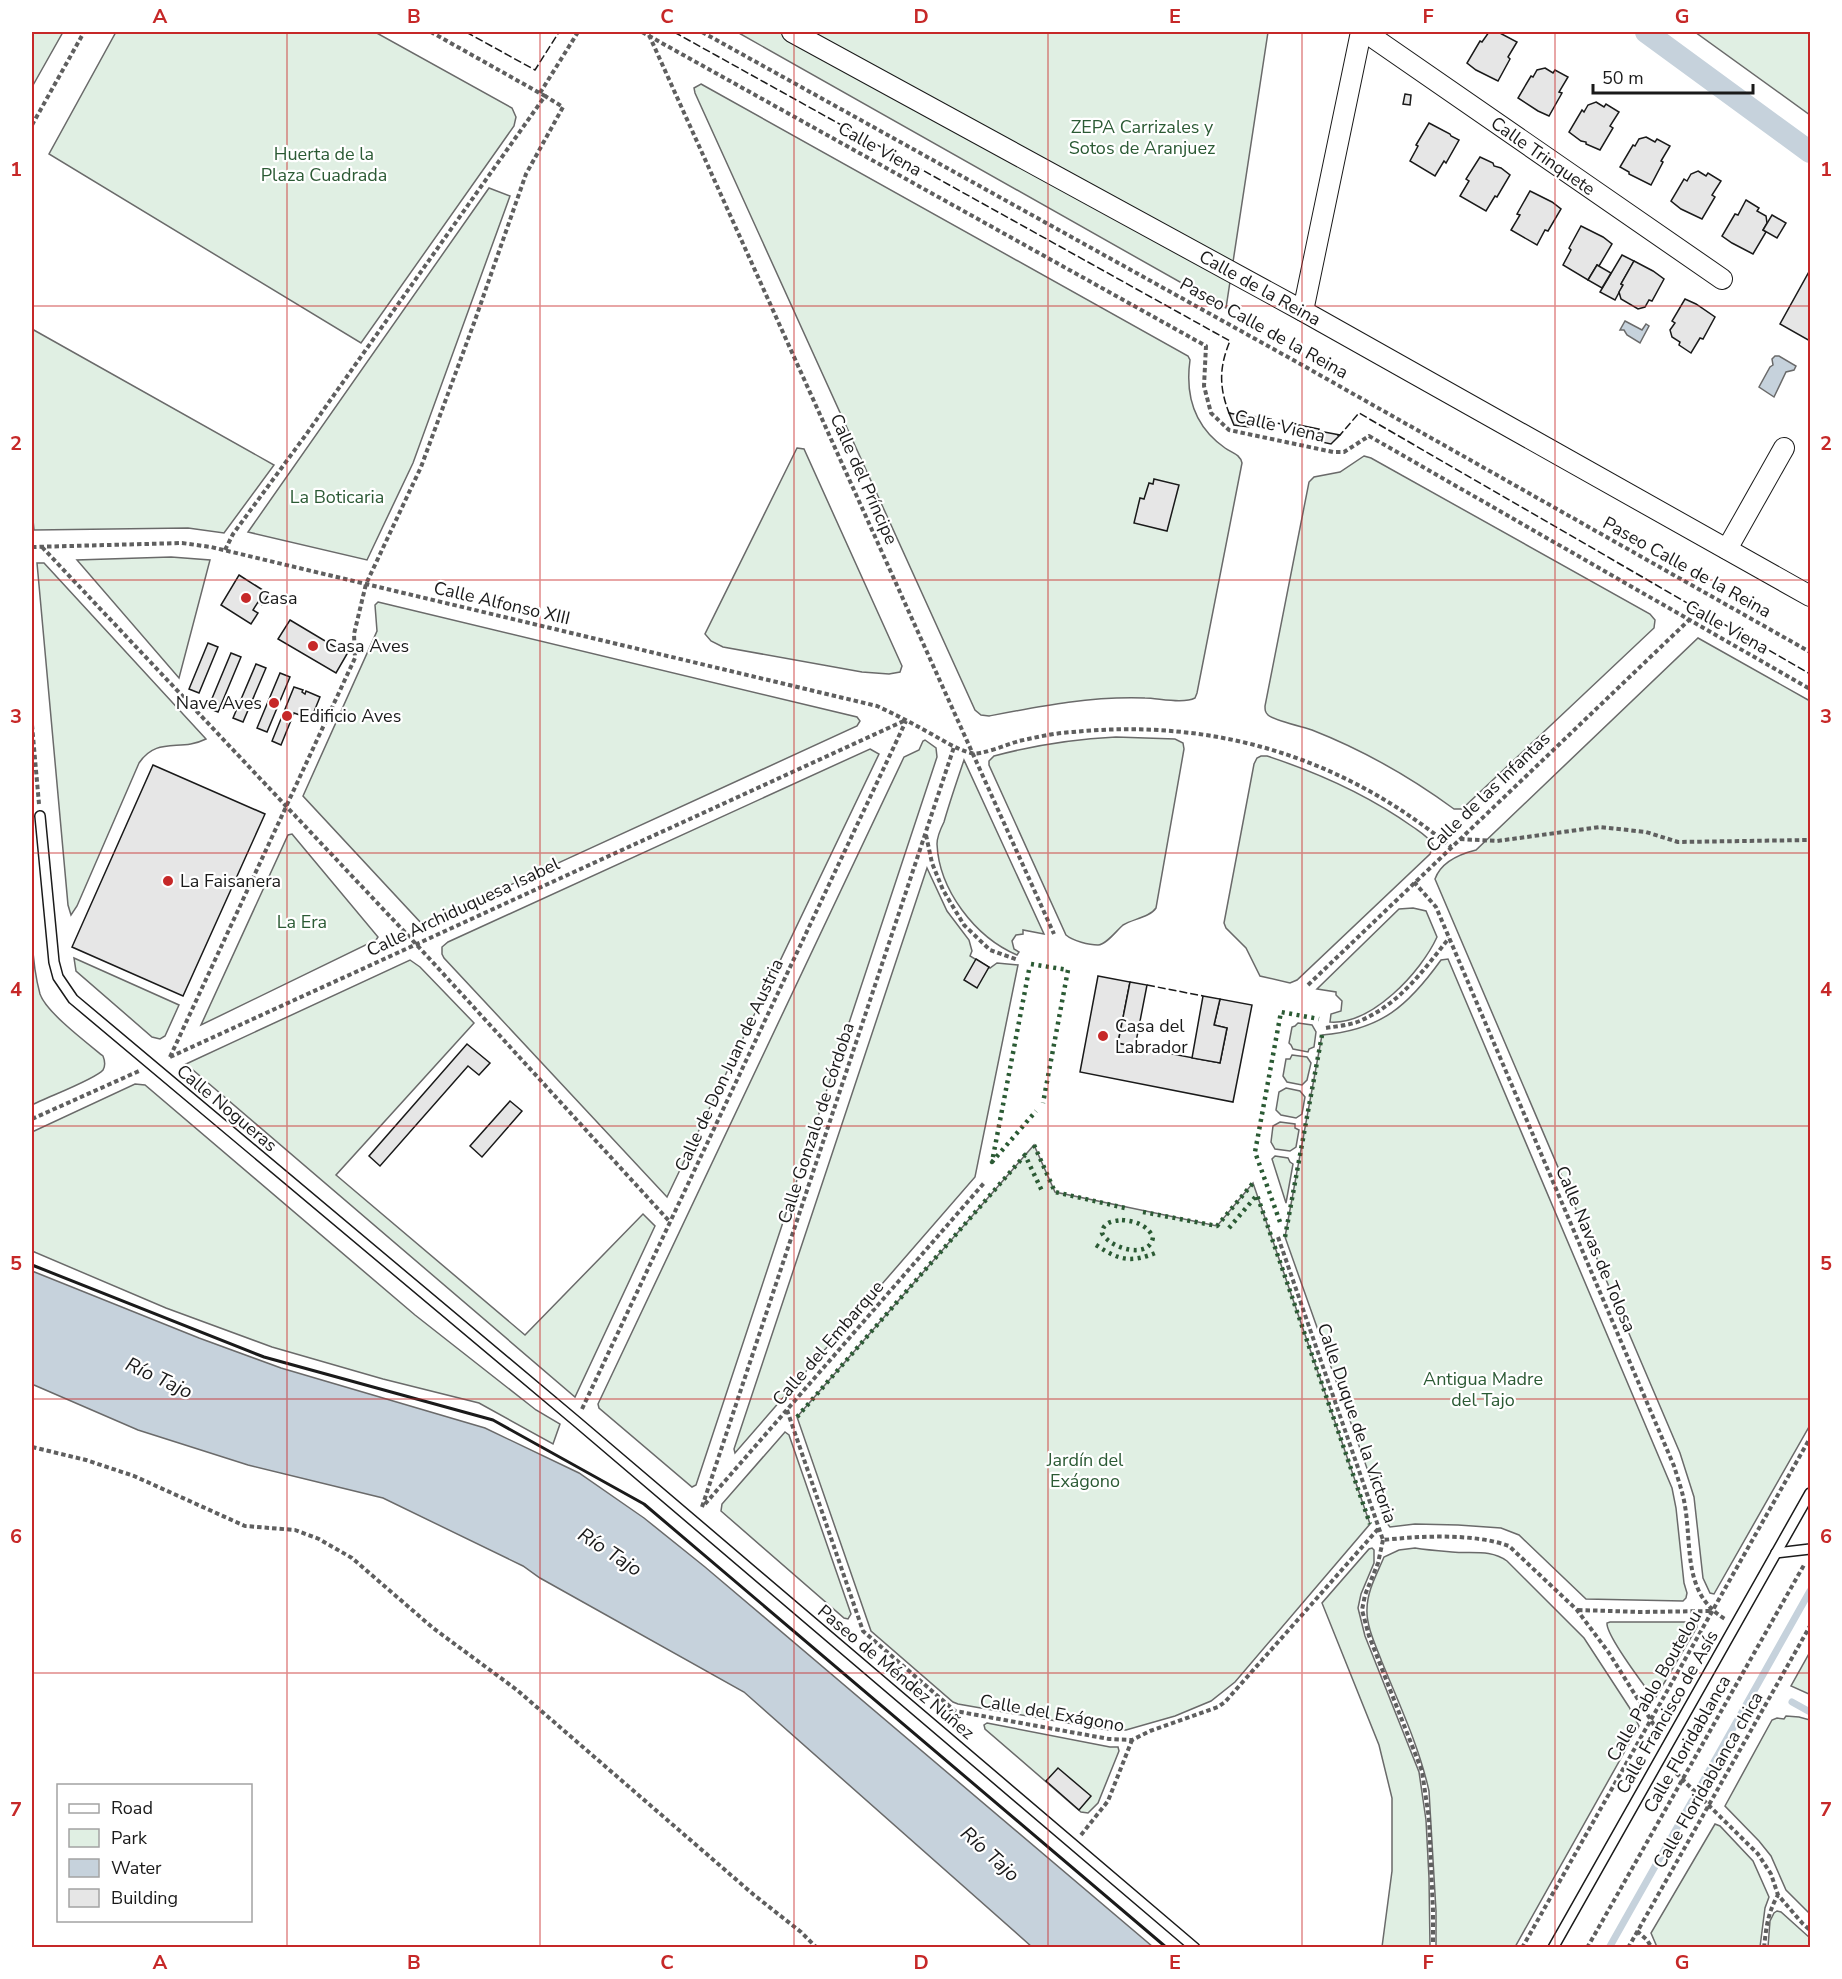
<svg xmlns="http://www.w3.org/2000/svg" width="1842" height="1979" viewBox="0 0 1842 1979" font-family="'Nunito Sans',sans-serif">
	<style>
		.green { fill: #e0efe3; stroke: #6a6a6a; stroke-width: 1.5 }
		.water { fill: #c6d2dc; stroke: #6a6a6a; stroke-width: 1.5 }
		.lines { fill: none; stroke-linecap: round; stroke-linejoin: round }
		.stream { stroke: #c6d2dc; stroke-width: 7 }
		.canal { stroke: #c6d2dc; stroke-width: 22 }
		.building { fill: #e6e6e6; stroke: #1a1a1a; stroke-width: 1.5 }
		.service-casing { stroke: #1a1a1a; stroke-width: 12 }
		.minor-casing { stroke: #1a1a1a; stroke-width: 22 }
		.path { stroke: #5f5f5f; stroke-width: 4; stroke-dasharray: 4.5 3; stroke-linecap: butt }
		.service { stroke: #fff; stroke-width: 9 }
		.minor { stroke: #fff; stroke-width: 20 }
		.hedge { stroke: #2b5a34; stroke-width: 4.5; stroke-dasharray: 3 4.5; stroke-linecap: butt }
		.fence { stroke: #1a1a1a; stroke-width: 1.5; stroke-dasharray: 8 3; stroke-linecap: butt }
		.wall { stroke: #1a1a1a; stroke-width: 3 }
		.grid { fill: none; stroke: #c62828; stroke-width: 1.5; stroke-opacity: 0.55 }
		.poi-dot { fill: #c62828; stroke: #fff; stroke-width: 2 }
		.labels { text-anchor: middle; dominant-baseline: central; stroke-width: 4.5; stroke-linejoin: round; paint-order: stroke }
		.park-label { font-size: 18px; fill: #2b5a34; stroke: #fff }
		.street-label { font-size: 18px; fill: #1a1a1a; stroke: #fff }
		.poi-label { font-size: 18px; fill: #1a1a1a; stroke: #fff; text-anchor: start }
		.water-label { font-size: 20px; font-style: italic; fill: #1a1a1a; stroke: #fff }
		.neatline { fill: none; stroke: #c62828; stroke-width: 2 }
		.grid-label { font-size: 20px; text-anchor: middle; font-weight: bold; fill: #c62828 }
	</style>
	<rect width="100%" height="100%" fill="#fff"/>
	<g class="green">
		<path d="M32,32H63L32,87Z"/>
		<path d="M116,32H375L512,108L516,117L514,126L361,343L49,154Z"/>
		<path d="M737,32H1268L1226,308Z"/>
		<path d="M1695,32H1810V115Z"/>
		<path d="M701,84L1188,356L1190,360C1185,396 1195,427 1225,448C1232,453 1240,454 1242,463L1197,693L1195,698C1183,704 1158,698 1145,698C1091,696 1041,706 989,716L981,715L975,710L695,93L694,88Z"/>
		<path d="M489,188L510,196L413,463L367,560L248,532Z"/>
		<path d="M32,329L274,465L224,533L188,528L34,530L32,510Z"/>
		<path d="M797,448L804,449L902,666L900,672L889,674L862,672L723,647L711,641L705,634Z"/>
		<path d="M1364,456L1371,458L1650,614L1655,620L1654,628L1462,809H1454C1409,776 1363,750 1312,730C1303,727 1273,720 1268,715C1265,712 1265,710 1265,706L1309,482L1314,477L1340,472Z"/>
		<path d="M171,557L210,560L179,678L77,560Z"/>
		<path d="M37,563H44L206,739C180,752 157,736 139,763L77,906L71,915L68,905Z"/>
		<path d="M378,602L857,717L860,721L857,726L423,925L303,796L377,631L375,605Z"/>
		<path d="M1698,638L1810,701V1425L1714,1594L1710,1593L1703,1578L1694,1497L1680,1453L1435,879C1441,862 1460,854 1476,850Z"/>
		<path d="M1116,737L1175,739L1183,743L1184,749L1156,908C1150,917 1133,919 1123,925C1117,930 1106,945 1098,945C1089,945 1073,941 1066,935L989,765V761L994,756C1035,745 1074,739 1116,737Z"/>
		<path d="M925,740L936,748L937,757L696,1485L692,1487L599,1408L598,1404L904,757L919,750L923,741Z"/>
		<path d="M870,749L879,754L667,1197L444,958L442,954V947L448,942Z"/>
		<path d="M1261,756H1267C1319,773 1368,795 1413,827C1420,832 1429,837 1433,845L1430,854L1297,980L1290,983L1260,976L1246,948L1226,928L1224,923L1254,764L1257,758Z"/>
		<path d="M964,760L1044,934L1023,930V934L1016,935L1012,941L1014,949L1019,952L1017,955C975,937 939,890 937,844C937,837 941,828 944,822C950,801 957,781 964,760Z"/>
		<path d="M292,834L378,937L376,940L201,1025L288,835Z"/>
		<path d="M927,868L947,911L969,940L972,951L970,956L990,968L997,963L1018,965L975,1177L735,1453L734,1449Z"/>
		<path d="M1413,908L1426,911L1437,937C1421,972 1372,1025 1330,1022L1331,1014L1341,1011L1342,1001L1336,995V992L1317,989L1399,909Z"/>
		<path d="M32,938C33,957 35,976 40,994C46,1012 87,1043 103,1056C105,1061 106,1065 103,1070C96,1079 45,1098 32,1105Z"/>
		<path d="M74,958L179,1005L165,1036L160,1039L152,1037L76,971Z"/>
		<path d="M1448,959L1672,1488L1676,1508L1684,1583L1687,1593L1686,1598L1683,1601L1586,1599L1519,1535L1501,1528L1458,1525L1415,1524L1390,1527L1386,1522L1285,1237L1322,1035C1381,1030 1408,1006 1441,960Z"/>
		<path d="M410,960L420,967L474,1023L336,1175L525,1335L643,1214L655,1226L575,1397L186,1064Z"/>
		<path d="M1298,1023L1312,1025L1316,1032L1314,1047L1309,1049L1308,1052L1293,1049L1291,1045L1289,1043L1292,1027L1295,1026Z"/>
		<path d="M1292,1055L1307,1057L1311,1063L1307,1080L1302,1085L1287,1082L1283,1076L1286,1059H1290Z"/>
		<path d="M135,1084L145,1085L415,1315L536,1410L560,1424L553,1444L479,1403L383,1379L272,1347L166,1308L32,1251V1132Z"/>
		<path d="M1286,1088L1300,1091L1305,1097L1302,1114L1296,1118L1281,1115L1276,1110L1279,1092Z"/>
		<path d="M1280,1122L1295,1124V1128L1299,1130L1296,1147L1290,1151L1275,1149L1271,1142L1273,1126Z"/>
		<path d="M1034,1145L1055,1192L1217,1226L1253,1183L1370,1524L1235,1682L1211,1701L1175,1716L1126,1730H1108L958,1704L953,1702L871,1631L797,1417Z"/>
		<path d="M1275,1156L1288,1158L1290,1162L1293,1164L1286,1203L1272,1159Z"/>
		<path d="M785,1432L789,1435L851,1614L848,1619L844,1618L721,1511L722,1504Z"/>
		<path d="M1372,1548L1374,1550V1563L1361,1594L1358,1608L1365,1636L1419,1772L1426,1820L1429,1878L1430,1947H1382L1392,1871V1798L1379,1745L1322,1603L1369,1549Z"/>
		<path d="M1415,1548C1427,1550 1440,1551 1452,1552C1472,1554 1490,1549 1507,1561L1584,1638L1629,1707L1639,1726L1515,1947H1436V1911L1429,1791C1419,1746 1399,1704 1382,1662C1376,1646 1366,1626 1367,1609C1367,1591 1377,1574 1384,1557L1399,1550Z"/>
		<path d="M1610,1622H1696L1697,1627L1656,1697L1652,1696C1643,1684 1606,1635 1607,1623Z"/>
		<path d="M1810,1652V1700L1809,1694L1791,1686Z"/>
		<path d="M1786,1716L1799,1717L1810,1720V1914L1786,1890L1771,1856L1759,1841L1725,1806L1772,1720L1777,1718L1784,1719Z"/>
		<path d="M987,1723L1110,1747H1118L1119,1751L1098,1803L1088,1813L1081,1812L985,1729L984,1725Z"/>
		<path d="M1715,1824L1720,1826L1753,1861L1769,1897L1765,1908L1760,1947H1657L1651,1933Z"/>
		<path d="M1777,1911L1781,1912L1810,1938V1947H1768L1770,1921L1774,1913Z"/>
	</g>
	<g class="water">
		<path d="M1625,321L1642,330L1646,324L1649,326L1640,343L1627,335L1624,330H1620Z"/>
		<path d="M1775,356H1779L1796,366L1794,370L1786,372L1774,397L1759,387L1770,367L1773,365L1772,359Z"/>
		<path d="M32,1271L199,1338L281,1368L485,1428L579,1473L644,1518L705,1567L1153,1947H1032L744,1692L540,1578L523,1566L383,1498L248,1465L138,1430L34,1385L32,1384Z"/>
	</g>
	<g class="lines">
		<g class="stream">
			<path d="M1792,1702L1810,1712"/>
			<path d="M1701,1785L1810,1591"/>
			<path d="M1609,1948L1692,1801"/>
		</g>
		<path class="canal" d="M1646,32L1810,152"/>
	</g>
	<g class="building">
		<path d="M1489,32H1498L1517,42L1508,57L1510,59L1498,81L1476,70L1467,63L1480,41L1482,42Z"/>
		<path d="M1545,68L1553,73L1555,70L1568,77L1559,92L1562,93L1549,116L1538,111L1518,98L1531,76L1533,77L1537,70Z"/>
		<path d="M1405,94L1411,95L1410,105L1403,104Z"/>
		<path d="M1596,102L1604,107L1606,104L1619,112L1610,126L1613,128L1600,150L1586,144V142L1581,141L1569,132L1582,110L1584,112L1588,105Z"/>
		<path d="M1429,123L1450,134L1451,136L1459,140L1446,163L1444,161L1435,176L1410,161L1418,146L1416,145Z"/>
		<path d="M1646,137L1655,142L1657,139L1670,146L1661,161L1663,162L1651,185L1629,174V172L1620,167L1633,145L1635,146L1639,139Z"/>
		<path d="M1480,157L1493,163L1494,166L1501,168L1510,175L1497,197L1495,196L1486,211L1460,196L1469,181L1466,179Z"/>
		<path d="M1698,171L1706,176L1708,173L1721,181L1712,195L1715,197L1702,219L1681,209L1671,201L1684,179L1687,181L1691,174Z"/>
		<path d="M1530,191L1552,202L1561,209L1548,231L1545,230L1537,245L1511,230L1520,215L1517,214Z"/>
		<path d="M1746,200L1759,208L1757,211L1766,216L1767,223L1763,230L1766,232L1753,254L1732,243L1722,236L1735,214L1738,215Z"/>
		<path d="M1772,215L1786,223L1777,238L1763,230Z"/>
		<path d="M1581,226L1603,237L1612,244L1599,266L1597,265L1588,280L1563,265L1571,250L1569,248Z"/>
		<path d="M1622,255L1634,261L1621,284L1623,285L1615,300L1600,292Z"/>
		<path d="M1634,261L1653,271L1664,279L1652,301L1649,300L1645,307L1638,309L1621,299L1619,292L1623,285L1621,284Z"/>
		<path d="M1597,265L1611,273L1602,288L1588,280Z"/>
		<path d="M1810,270V341L1780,324Z"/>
		<path d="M1685,299L1696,304L1715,317L1703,339L1700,338L1691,353L1679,345L1680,342L1672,337L1670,330L1675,323L1672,321Z"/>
		<path d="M1229,413L1250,417L1249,427L1234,425Z"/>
		<path d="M1251,416L1271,419L1270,423L1250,419Z"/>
		<path d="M1299,425L1319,429L1318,433L1299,429Z"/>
		<path d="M1319,431L1340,435L1331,444L1317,441Z"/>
		<path d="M1154,479L1179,485L1167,531L1134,523L1140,498L1144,499L1149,483L1153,484Z"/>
		<path d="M239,575L269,594L262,605L258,602L253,610L258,613L251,624L221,605Z"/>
		<path d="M290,620L347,654L336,673L278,639Z"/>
		<path d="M208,643L218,647L199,693L189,689Z"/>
		<path d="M231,653L241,657L218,712L208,708Z"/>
		<path d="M256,664L266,668L243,722L233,718Z"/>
		<path d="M280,673L290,677L267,732L257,728Z"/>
		<path d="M294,687L303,690L302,692L305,694L306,691L320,697L311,719L294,713L281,745L272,741Z"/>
		<path d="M153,765L265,814L183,996L72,947Z"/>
		<path d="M976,959L989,967L977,988L964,980Z"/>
		<path d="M1098,976L1130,982L1118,1043L1135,1047L1220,1063L1227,1028L1214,1025L1220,999L1252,1005L1233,1102L1080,1072Z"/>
		<path d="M1130,982L1147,985L1135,1047L1118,1043Z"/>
		<path d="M1203,996L1220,999L1214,1025L1227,1028L1220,1063L1192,1058Z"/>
		<path d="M467,1044L490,1063L479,1075L468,1066L380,1166L369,1156Z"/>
		<path d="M510,1101L522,1111L482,1157L470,1146Z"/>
		<path d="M1058,1768L1091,1796L1079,1810L1046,1781Z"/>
	</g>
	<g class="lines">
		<defs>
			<g id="service">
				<path d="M40,816L54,962L58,977L73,999L576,1421L1195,1948"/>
				<path d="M1776,1553L1810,1549"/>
				<path d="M1553,1948L1810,1493"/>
			</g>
			<g id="minor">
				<path d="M792,32L1303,311L1810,596"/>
				<path d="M1365,32L1722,279"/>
				<path d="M1303,311L1361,32"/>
				<path d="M1727,549L1784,448"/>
			</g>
		</defs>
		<use href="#service" class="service-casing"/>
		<use href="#minor" class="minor-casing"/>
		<g class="path">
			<path d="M642,32L1206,346L1204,386L1211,413L1229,430L1333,452H1344L1369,436L1810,689"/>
			<path d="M702,32L1295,361L1810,652"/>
			<path d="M649,35L1054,934"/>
			<path d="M540,93L578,32"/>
			<path d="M32,125L84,32"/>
			<path d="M32,547L182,543L211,547L877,706C894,714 910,722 926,731C941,739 955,749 971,753C980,756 1008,744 1019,741C1037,737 1055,733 1073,732C1214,718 1342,757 1451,847"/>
			<path d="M42,547L416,944L670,1222"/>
			<path d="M225,550L233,534L305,436L545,96L431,32"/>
			<path d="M32,725L39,804"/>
			<path d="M926,835L932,863L943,890L964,925L990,950L1018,960"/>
			<path d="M1460,839L1497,841L1600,827L1646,832L1678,842L1810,840"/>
			<path d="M1414,882L1436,907L1674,1466C1678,1479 1683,1493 1685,1506C1692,1548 1683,1594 1725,1619"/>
			<path d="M1308,985L1689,620"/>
			<path d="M1326,1028C1338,1026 1352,1025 1362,1020C1400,1003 1424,970 1449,938"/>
			<path d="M170,1057L355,658L354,634L366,584L421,467L474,323L526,174L563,107L545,96"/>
			<path d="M170,1057L906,720"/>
			<path d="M32,1119L139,1071"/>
			<path d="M1278,1237L1383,1540C1420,1536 1474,1533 1509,1546L1577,1610L1609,1653L1659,1733"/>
			<path d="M582,1409L906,721"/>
			<path d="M787,1410L863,1631L955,1711L1109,1739L1132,1740L1150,1731L1218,1707L1225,1702L1378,1529"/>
			<path d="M32,1447L86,1460L134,1476L245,1526L295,1530L319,1539L352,1558L433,1628L517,1690L754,1895L801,1932L817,1948"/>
			<path d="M705,1504L984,1183"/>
			<path d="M702,1507L954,747"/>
			<path d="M1383,1540L1378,1563L1365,1595L1362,1610L1369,1636L1422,1771L1429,1819L1433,1911V1948"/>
			<path d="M1578,1610L1641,1612L1712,1611"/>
			<path d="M1671,1768L1758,1854L1771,1874L1778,1895L1803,1924L1810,1930"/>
			<path d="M1081,1835L1108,1801L1132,1740"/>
			<path d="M1637,1931L1647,1940L1652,1948"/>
			<path d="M1522,1948L1810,1438"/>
			<path d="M1587,1948L1804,1565"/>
			<path d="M1628,1948L1810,1626"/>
			<path d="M1764,1948C1766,1928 1768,1912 1778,1895"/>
		</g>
		<use href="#service" class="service"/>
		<use href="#minor" class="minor"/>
		<g class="hedge">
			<path d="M1031,964L1068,970L1043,1103"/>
			<path d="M1029,970L992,1162L1036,1111"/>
			<path d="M1034,1145L1055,1192L1125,1208"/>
			<path d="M1143,1212L1217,1226L1253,1183"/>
			<path d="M1122,1220C1135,1221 1147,1225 1153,1237C1150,1260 1110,1249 1102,1233C1103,1222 1113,1221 1122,1220Z"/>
			<path d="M1280,1222L1255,1152L1281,1012L1319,1019"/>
			<path d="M1229,1228L1257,1195L1370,1524"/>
			<path d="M1285,1237L1322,1035"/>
			<path d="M1096,1245C1120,1261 1131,1263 1158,1252"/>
			<path d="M797,1417L1025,1155L1042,1191"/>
		</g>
		<g class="fence">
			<path d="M466,32L535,70L559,32"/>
			<path d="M674,32L1230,341C1219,367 1219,387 1229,413L1232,414"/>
			<path d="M1267,421L1302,428"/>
			<path d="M1337,435H1340L1359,413L1810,674"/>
			<path d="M1147,985L1203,996"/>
		</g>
		<path class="wall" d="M32,1265L264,1357L493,1420L644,1504L1167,1948"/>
	</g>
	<path class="grid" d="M287,32V1948M540,32V1948M794,32V1948M1048,32V1948M1302,32V1948M1555,32V1948M32,306H1810M32,580H1810M32,853H1810M32,1126H1810M32,1399H1810M32,1673H1810"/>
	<g class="poi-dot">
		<circle cx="246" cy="598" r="6"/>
		<circle cx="313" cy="646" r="6"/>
		<circle cx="274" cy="703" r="6"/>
		<circle cx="287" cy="716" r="6"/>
		<circle cx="168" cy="881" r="6"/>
		<circle cx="1103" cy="1036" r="6"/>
	</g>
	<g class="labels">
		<g class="park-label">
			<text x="1142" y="127">ZEPA Carrizales y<tspan x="1142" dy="21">Sotos de Aranjuez</tspan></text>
			<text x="324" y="154">Huerta de la<tspan x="324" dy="21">Plaza Cuadrada</tspan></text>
			<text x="337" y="497">La Boticaria</text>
			<text x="302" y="922">La Era</text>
			<text x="1483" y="1379">Antigua Madre<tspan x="1483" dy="21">del Tajo</tspan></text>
			<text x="1085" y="1460">Jardín del<tspan x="1085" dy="21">Exágono</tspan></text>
		</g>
		<g class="street-label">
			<text transform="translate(880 149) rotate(29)">Calle Viena</text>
			<text transform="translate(1543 156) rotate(35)">Calle Trinquete</text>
			<text transform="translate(1260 288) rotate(29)">Calle de la Reina</text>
			<text transform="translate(1264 328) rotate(29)">Paseo Calle de la Reina</text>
			<text transform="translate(1280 426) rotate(13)">Calle Viena</text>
			<text transform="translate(864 479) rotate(66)">Calle del Príncipe</text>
			<text transform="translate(1687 567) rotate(29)">Paseo Calle de la Reina</text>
			<text transform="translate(502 603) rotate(13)">Calle Alfonso XIII</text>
			<text transform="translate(1727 627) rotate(29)">Calle Viena</text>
			<text transform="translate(1488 792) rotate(-44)">Calle de las Infantas</text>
			<text transform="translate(463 907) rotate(-25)">Calle Archiduquesa Isabel</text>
			<text transform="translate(729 1065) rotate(-65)">Calle de Don Juan de Austria</text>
			<text transform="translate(227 1108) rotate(40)">Calle Nogueras</text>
			<text transform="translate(816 1123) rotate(-72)">Calle Gonzalo de Córdoba</text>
			<text transform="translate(1596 1249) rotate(67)">Calle Navas de Tolosa</text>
			<text transform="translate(828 1343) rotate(-49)">Calle del Embarque</text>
			<text transform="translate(1357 1423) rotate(71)">Calle Duque de la Victoria</text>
			<text transform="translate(896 1672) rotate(40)">Paseo de Méndez Núñez</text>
			<text transform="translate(1654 1686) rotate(-60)">Calle Pablo Boutelou</text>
			<text transform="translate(1667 1712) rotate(-60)">Calle Francisco de Asís</text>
			<text transform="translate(1052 1713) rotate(10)">Calle del Exágono</text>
			<text transform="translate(1687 1744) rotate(-60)">Calle Floridablanca</text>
			<text transform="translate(1708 1780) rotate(-60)">Calle Floridablanca chica</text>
		</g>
		<g class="poi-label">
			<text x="258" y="598">Casa</text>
			<text x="325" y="646">Casa Aves</text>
			<text x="262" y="703" text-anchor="end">Nave Aves</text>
			<text x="299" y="716">Edificio Aves</text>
			<text x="180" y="881">La Faisanera</text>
			<text x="1115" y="1026">Casa del<tspan x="1115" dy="21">Labrador</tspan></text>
		</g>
		<g class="water-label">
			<text transform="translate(159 1378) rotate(25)">Río Tajo</text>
			<text transform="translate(610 1552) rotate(33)">Río Tajo</text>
			<text transform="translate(990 1854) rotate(42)">Río Tajo</text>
		</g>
	</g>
	<rect width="1842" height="1979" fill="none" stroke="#ffffff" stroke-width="66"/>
	<rect x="57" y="1784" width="195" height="138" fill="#ffffff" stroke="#a3a3a3" stroke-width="1.5"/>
	<rect x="69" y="1804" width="30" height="9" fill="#ffffff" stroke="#a3a3a3" stroke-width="1.5"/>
	<text x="111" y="1814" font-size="18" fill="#1a1a1a">Road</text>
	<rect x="69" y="1829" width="30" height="18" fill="#e0efe3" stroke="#a3a3a3" stroke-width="1.5"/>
	<text x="111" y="1844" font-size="18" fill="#1a1a1a">Park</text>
	<rect x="69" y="1859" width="30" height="18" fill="#c6d2dc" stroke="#a3a3a3" stroke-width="1.5"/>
	<text x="111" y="1874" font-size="18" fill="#1a1a1a">Water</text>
	<rect x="69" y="1889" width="30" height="18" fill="#e6e6e6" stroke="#a3a3a3" stroke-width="1.5"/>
	<text x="111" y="1904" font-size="18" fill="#1a1a1a">Building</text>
	<path d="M1593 84v9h160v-9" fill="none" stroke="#1a1a1a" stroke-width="3"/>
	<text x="1602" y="84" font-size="18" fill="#1a1a1a" stroke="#ffffff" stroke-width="4.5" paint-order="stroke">50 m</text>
	<rect x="33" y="33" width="1776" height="1913" class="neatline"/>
	<g class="grid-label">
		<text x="160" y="23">A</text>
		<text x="414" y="23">B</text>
		<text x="667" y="23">C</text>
		<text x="921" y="23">D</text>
		<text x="1175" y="23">E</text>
		<text x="1428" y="23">F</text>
		<text x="1682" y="23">G</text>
		<text x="16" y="176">1</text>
		<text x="1826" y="176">1</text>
		<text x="16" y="450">2</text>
		<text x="1826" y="450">2</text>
		<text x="16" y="723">3</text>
		<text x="1826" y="723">3</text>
		<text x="16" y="996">4</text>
		<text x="1826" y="996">4</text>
		<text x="16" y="1270">5</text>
		<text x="1826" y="1270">5</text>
		<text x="16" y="1543">6</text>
		<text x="1826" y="1543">6</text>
		<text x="16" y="1816">7</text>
		<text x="1826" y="1816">7</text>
		<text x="160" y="1969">A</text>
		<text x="414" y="1969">B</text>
		<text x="667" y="1969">C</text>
		<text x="921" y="1969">D</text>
		<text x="1175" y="1969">E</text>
		<text x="1428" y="1969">F</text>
		<text x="1682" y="1969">G</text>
	</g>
</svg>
